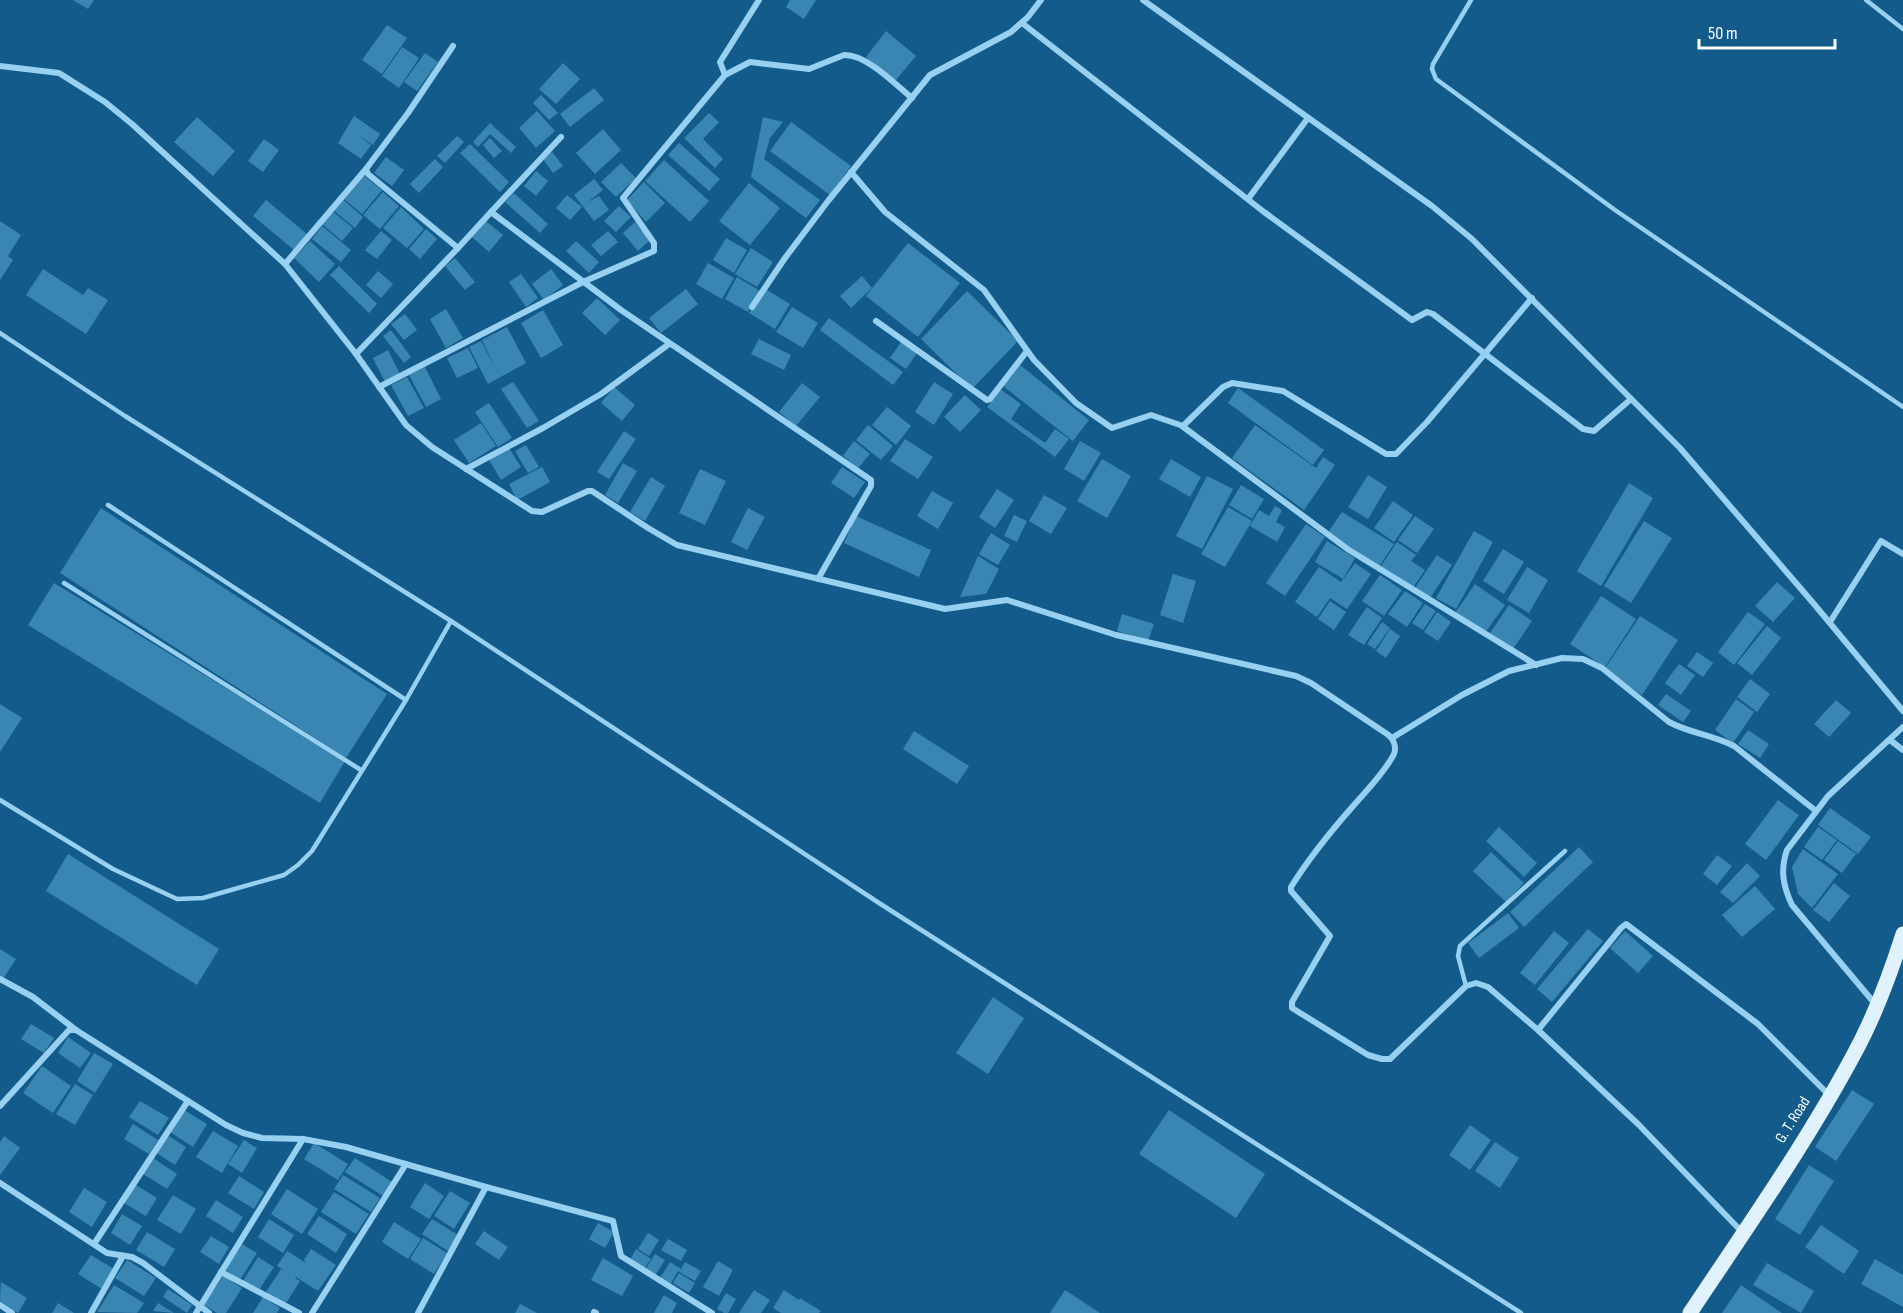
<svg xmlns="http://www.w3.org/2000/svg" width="1903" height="1313" viewBox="0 0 1903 1313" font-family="'Sofia Sans Condensed',sans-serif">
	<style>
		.building { fill: #3a86b3 }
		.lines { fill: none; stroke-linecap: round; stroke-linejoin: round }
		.lane { stroke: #98d0f1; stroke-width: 4.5 }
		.street { stroke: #98d0f1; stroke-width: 6 }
		.primary { stroke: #e1f2ff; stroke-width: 15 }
		.labels { text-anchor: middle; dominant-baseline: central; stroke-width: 6; stroke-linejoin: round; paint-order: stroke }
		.street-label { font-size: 16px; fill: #fff; stroke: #125b8a }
	</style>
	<rect width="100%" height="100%" fill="#125b8a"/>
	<g class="building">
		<path d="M73,0H94L88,9Z"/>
		<path d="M790,0H816L804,19L786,7Z"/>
		<path d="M387,25L407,38L382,74L362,60Z"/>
		<path d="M886,31L916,56L895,81L866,57Z"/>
		<path d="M402,47L419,58L399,88L382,76Z"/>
		<path d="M425,53L438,62L417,91L404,82Z"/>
		<path d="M563,63L580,79L556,104L539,89Z"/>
		<path d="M594,88L604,100L570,127L560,114Z"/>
		<path d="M541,95L558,113L549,120L533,103Z"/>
		<path d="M537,111L555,131L536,148L519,128Z"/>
		<path d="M709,113L719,122L703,139L723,159L715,168L684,138Z"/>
		<path d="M354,116L380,134L373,145L357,134L371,145L361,159L338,143Z"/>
		<path d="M197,117L235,151L213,176L174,142Z"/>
		<path d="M763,117L783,122L770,138L764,159L820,200L806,218L751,177Z"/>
		<path d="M791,122L851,166L830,195L770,151Z"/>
		<path d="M490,123L516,147L511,153L490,134L478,147L473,142Z"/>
		<path d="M603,129L621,150L595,174L576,153Z"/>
		<path d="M457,136L464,142L445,163L437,156Z"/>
		<path d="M490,138L502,151L494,158L483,145Z"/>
		<path d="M264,139L279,150L263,172L248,161Z"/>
		<path d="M679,143L720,179L709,191L668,155Z"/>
		<path d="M470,144L509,182L500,192L460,153Z"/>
		<path d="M552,152L563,166L553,173L543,159Z"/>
		<path d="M386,157L404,170L392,186L374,173Z"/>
		<path d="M435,159L443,167L419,193L410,184Z"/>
		<path d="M664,160L709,201L690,222L645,181Z"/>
		<path d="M621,163L636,178L616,197L601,182Z"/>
		<path d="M536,171L548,181L536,196L524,186Z"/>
		<path d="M363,175L382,190L362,214L344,199Z"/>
		<path d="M594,179L603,190L588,202L599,196L609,210L594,221L574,195Z"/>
		<path d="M644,182L665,203L646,222L627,200Z"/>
		<path d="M749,183L780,208L750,245L719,221Z"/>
		<path d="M383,192L399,206L380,229L363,215Z"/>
		<path d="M514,193L548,224L540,233L505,202Z"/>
		<path d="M567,195L582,207L570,220L556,208Z"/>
		<path d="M342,199L363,217L355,228L333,210Z"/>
		<path d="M266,200L307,234L294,250L253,216Z"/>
		<path d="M619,206L631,217L616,232L604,221Z"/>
		<path d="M401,207L424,229L407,248L383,228Z"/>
		<path d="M332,211L353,228L342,241L322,224Z"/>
		<path d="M0,221L21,235L8,256L13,260L0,280Z"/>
		<path d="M486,221L503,235L489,252L472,237Z"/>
		<path d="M635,222L650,240L638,251L623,233Z"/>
		<path d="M322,226L351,250L341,262L312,239Z"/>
		<path d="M426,229L437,239L420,259L409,249Z"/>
		<path d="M381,231L392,240L377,259L365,250Z"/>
		<path d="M608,231L618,242L601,256L591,245Z"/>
		<path d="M726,238L747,250L734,273L713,260Z"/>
		<path d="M310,241L335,264L319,282L294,258Z"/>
		<path d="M576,241L599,262L589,273L566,251Z"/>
		<path d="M908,243L960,283L918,337L866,296Z"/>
		<path d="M751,248L773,262L757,287L735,274Z"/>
		<path d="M455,258L475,282L465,290L445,266Z"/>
		<path d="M708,263L734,278L722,299L696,284Z"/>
		<path d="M339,266L377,304L369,313L330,275Z"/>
		<path d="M43,269L83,295L88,288L108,300L86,334L26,295Z"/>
		<path d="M551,269L563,285L544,300L532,284Z"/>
		<path d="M378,271L393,284L381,298L366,285Z"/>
		<path d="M521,274L538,298L526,307L509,282Z"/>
		<path d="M862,276L872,288L851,308L840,296Z"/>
		<path d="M737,277L760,291L748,312L725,299Z"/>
		<path d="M764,288L790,304L775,329L749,313Z"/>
		<path d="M686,289L698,304L661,333L649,318Z"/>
		<path d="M967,291L1018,341L972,389L921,339Z"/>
		<path d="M597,298L620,320L605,335L582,313Z"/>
		<path d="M792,307L818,323L803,348L776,332Z"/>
		<path d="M446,309L463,338L446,348L430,319Z"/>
		<path d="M543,310L563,345L541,358L521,323Z"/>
		<path d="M405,314L417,330L404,340L391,324Z"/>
		<path d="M829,318L903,372L893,385L820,330Z"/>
		<path d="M507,327L526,363L488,384L469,347L481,341L496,369L482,340Z"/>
		<path d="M391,330L411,357L404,363L383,336Z"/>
		<path d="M759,339L791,355L784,370L751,354Z"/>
		<path d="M901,342L917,353L906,369L890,358Z"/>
		<path d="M468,348L478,368L457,378L447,358Z"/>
		<path d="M388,350L400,374L385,382L373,358Z"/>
		<path d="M1020,365L1089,420L1073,441L1003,386Z"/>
		<path d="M425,367L441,399L426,407L409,375Z"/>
		<path d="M407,377L424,408L408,416L391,385Z"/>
		<path d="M513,382L539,421L527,428L501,389Z"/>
		<path d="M934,382L953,394L934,425L915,412Z"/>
		<path d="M802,383L820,397L796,426L779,412Z"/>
		<path d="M614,387L635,405L622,421L601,403Z"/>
		<path d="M1238,388L1324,450L1313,465L1228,403Z"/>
		<path d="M1000,389L1021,404L1011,419L1045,443L1055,429L1069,439L1055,457L987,407Z"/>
		<path d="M965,395L981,410L960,432L944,417Z"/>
		<path d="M489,403L512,438L498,447L475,412Z"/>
		<path d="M887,407L911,426L896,445L872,425Z"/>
		<path d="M481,423L496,446L469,463L454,440Z"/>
		<path d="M868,425L893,446L881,460L856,440Z"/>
		<path d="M1255,425L1316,468L1323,457L1335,465L1304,510L1232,458Z"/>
		<path d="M624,431L636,439L609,479L597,472Z"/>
		<path d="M905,439L933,457L918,479L890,461Z"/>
		<path d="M854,441L870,454L858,468L843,456Z"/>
		<path d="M1080,441L1101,453L1084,481L1064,469Z"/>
		<path d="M526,445L539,467L528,473L515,451Z"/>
		<path d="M509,448L521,467L501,480L489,460Z"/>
		<path d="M1102,459L1131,476L1107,518L1077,501Z"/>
		<path d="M1171,459L1201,477L1190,497L1159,479Z"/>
		<path d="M623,463L637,471L618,503L605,495Z"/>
		<path d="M542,467L550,482L517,500L509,484Z"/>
		<path d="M842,467L865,482L854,498L831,483Z"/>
		<path d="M700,469L726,481L705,525L679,513Z"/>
		<path d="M1368,475L1387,487L1368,519L1348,507Z"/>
		<path d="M1207,476L1233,489L1202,549L1176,536Z"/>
		<path d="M651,477L665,486L645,521L630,512Z"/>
		<path d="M1629,483L1653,498L1601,586L1577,571Z"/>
		<path d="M1241,485L1264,499L1252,519L1229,505Z"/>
		<path d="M997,489L1014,500L995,528L979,517Z"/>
		<path d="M932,491L953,503L938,529L917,516Z"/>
		<path d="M1044,495L1067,508L1051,534L1029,521Z"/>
		<path d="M1393,501L1413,515L1394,542L1374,528Z"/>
		<path d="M1275,506L1282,510L1276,522L1285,527L1277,542L1250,526L1259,510L1269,516Z"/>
		<path d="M1228,507L1252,521L1225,567L1201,554Z"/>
		<path d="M101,508L387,694L346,758L60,573Z"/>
		<path d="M748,508L765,517L747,550L731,542Z"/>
		<path d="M1342,512L1394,544L1378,568L1329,531Z"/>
		<path d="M1014,515L1027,521L1017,542L1004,536Z"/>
		<path d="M856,516L931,550L919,577L844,543Z"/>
		<path d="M1415,516L1434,529L1417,553L1398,540Z"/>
		<path d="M1644,521L1672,538L1631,603L1604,586Z"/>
		<path d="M1306,524L1325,537L1285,596L1266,583Z"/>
		<path d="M1474,531L1493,542L1456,609L1436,598Z"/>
		<path d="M991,533L1010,545L998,565L979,554Z"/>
		<path d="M1327,541L1355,558L1343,579L1315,562Z"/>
		<path d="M1397,542L1416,555L1411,561L1425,570L1412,589L1381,566Z"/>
		<path d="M1503,549L1524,562L1504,594L1483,581Z"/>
		<path d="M1437,555L1452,565L1430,598L1415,588Z"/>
		<path d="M978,556L999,569L986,594L960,597Z"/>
		<path d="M1355,563L1371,574L1347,609L1330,598L1317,617L1295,602L1319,567L1341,582Z"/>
		<path d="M1527,567L1548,580L1529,613L1507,600Z"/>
		<path d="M1173,574L1196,581L1183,623L1160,615Z"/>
		<path d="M1380,575L1402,590L1384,616L1362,601Z"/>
		<path d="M1777,582L1795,598L1773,622L1755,606Z"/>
		<path d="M54,583L345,761L320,803L28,625Z"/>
		<path d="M1475,584L1505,605L1485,633L1455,613Z"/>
		<path d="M1405,591L1423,603L1407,627L1388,614Z"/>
		<path d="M1601,596L1636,619L1605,667L1570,644Z"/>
		<path d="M1330,601L1346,612L1334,630L1318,619Z"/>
		<path d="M1425,604L1436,611L1423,630L1412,623Z"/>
		<path d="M1509,605L1532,621L1513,649L1490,633Z"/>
		<path d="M1367,607L1382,618L1364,645L1348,635Z"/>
		<path d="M1437,612L1451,622L1438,641L1424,632Z"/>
		<path d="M1748,612L1765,624L1734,665L1718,652Z"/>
		<path d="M1122,614L1154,624L1148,641L1117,631Z"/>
		<path d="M1640,616L1678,640L1642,695L1604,670Z"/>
		<path d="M1382,622L1390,628L1375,649L1367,644Z"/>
		<path d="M1767,626L1781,638L1752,675L1737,663Z"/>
		<path d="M1390,629L1400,636L1386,658L1376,651Z"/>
		<path d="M1697,652L1713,663L1703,677L1687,666Z"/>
		<path d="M1679,664L1695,675L1681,695L1665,683Z"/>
		<path d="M1750,679L1770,694L1757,712L1737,697Z"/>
		<path d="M1666,694L1691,711L1683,722L1658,705Z"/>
		<path d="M1736,699L1754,712L1733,743L1715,730Z"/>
		<path d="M1836,700L1851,713L1829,737L1814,724Z"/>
		<path d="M0,704L22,718L0,752Z"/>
		<path d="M1748,730L1769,744L1760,758L1738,744Z"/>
		<path d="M914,731L969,766L957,784L903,749Z"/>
		<path d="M1778,800L1799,815L1766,860L1745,844Z"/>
		<path d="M1830,808L1871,837L1858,854L1818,825Z"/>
		<path d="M1499,827L1537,863L1524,877L1486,841Z"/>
		<path d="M1818,827L1837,840L1822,860L1804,847Z"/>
		<path d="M1838,841L1856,854L1842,873L1824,860Z"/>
		<path d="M1579,847L1593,862L1524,927L1510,912Z"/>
		<path d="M1803,849L1838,874L1812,908L1798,894L1792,867Z"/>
		<path d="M1491,852L1524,883L1506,902L1473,871Z"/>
		<path d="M68,854L219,949L197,985L46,891Z"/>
		<path d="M1717,855L1732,866L1717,885L1703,874Z"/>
		<path d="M1747,863L1760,876L1733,903L1720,892Z"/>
		<path d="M1834,883L1850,896L1829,922L1813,910Z"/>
		<path d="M1755,886L1775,909L1742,937L1722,915Z"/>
		<path d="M1508,913L1519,928L1479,958L1468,943Z"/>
		<path d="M1588,929L1603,941L1552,1002L1537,989Z"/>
		<path d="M1554,931L1569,943L1535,985L1520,973Z"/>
		<path d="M1625,931L1653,956L1638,973L1610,948Z"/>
		<path d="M0,949L16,959L3,979L0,977Z"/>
		<path d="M993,997L1024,1018L988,1074L956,1053Z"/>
		<path d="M31,1024L54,1038L44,1053L21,1039Z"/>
		<path d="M68,1037L91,1053L80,1068L58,1053Z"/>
		<path d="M94,1053L113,1064L95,1093L77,1081Z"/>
		<path d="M42,1066L71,1086L53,1113L23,1093Z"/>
		<path d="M75,1084L93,1095L75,1125L56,1114Z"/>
		<path d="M1852,1090L1874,1104L1836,1161L1815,1147Z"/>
		<path d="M140,1101L169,1118L158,1135L129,1117Z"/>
		<path d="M184,1110L207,1124L193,1147L170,1132Z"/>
		<path d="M1169,1110L1265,1174L1236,1218L1139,1154Z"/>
		<path d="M133,1124L158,1140L149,1154L124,1139Z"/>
		<path d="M1470,1125L1491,1140L1470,1170L1449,1155Z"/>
		<path d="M213,1131L238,1146L222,1173L196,1157Z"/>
		<path d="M167,1135L186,1147L175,1165L155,1152Z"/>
		<path d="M4,1136L20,1148L0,1175V1142Z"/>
		<path d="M244,1140L257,1148L242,1173L228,1164Z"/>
		<path d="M1495,1142L1519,1158L1500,1188L1475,1171Z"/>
		<path d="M314,1143L348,1164L338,1180L304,1159Z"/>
		<path d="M153,1158L177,1174L167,1189L143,1174Z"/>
		<path d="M355,1158L392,1182L383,1196L345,1172Z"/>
		<path d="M1809,1165L1834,1181L1800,1235L1775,1219Z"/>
		<path d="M343,1175L380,1198L371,1212L334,1189Z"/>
		<path d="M239,1176L264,1192L254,1209L228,1193Z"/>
		<path d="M425,1183L444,1196L429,1219L410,1207Z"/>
		<path d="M134,1184L157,1198L146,1216L122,1202Z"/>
		<path d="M84,1188L107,1202L92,1227L69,1212Z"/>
		<path d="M287,1189L318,1209L302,1234L271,1214Z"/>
		<path d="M450,1191L470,1203L454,1229L434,1216Z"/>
		<path d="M334,1192L369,1214L356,1234L321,1212Z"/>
		<path d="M173,1195L196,1209L181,1234L157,1220Z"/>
		<path d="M216,1200L243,1217L233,1233L206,1216Z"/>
		<path d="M122,1214L142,1226L130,1245L111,1233Z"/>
		<path d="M319,1216L347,1234L336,1253L307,1234Z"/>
		<path d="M269,1219L294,1235L283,1253L258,1237Z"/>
		<path d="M432,1219L458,1235L448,1251L422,1234Z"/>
		<path d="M394,1222L421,1239L408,1259L382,1242Z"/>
		<path d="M598,1223L614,1232L605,1248L589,1239Z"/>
		<path d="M1821,1225L1859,1251L1844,1274L1805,1247Z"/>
		<path d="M484,1231L508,1247L499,1260L475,1244Z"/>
		<path d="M147,1232L175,1249L164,1267L136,1250Z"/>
		<path d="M648,1233L659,1240L649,1256L638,1249Z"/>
		<path d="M211,1236L229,1247L219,1264L200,1252Z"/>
		<path d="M423,1238L447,1253L434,1274L410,1259Z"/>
		<path d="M668,1239L687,1250L681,1261L661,1250Z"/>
		<path d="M242,1244L257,1253L240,1280L225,1270Z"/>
		<path d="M311,1249L336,1265L318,1291L296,1277L295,1278L300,1281L285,1305L266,1292L281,1269L287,1272L277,1266L287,1251L306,1263L304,1260Z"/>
		<path d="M636,1249L651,1259L644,1269L630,1260Z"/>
		<path d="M655,1254L665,1260L655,1276L645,1270Z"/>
		<path d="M91,1255L114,1269L102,1289L78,1274Z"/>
		<path d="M258,1257L274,1267L259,1290L243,1281Z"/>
		<path d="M603,1258L633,1276L622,1296L591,1280Z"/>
		<path d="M1875,1259L1903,1275V1307L1861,1284Z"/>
		<path d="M127,1260L156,1278L144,1296L115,1278Z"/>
		<path d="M718,1261L733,1270L719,1296L703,1287Z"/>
		<path d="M670,1262L681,1269L685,1262L701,1271L695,1281L678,1271L670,1285L660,1278Z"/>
		<path d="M1767,1263L1814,1291L1801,1313L1753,1285Z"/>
		<path d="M679,1273L695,1283L689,1293L673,1283Z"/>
		<path d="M223,1276L242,1288L226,1313H217L204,1305Z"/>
		<path d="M1,1282L27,1298L18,1313L0,1301Z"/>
		<path d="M114,1285L144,1303L137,1313L97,1312Z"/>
		<path d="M1741,1285L1782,1313H1722Z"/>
		<path d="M168,1289L192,1305L187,1313L163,1297Z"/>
		<path d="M754,1290L770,1300L761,1313H739Z"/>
		<path d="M784,1290L799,1300L800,1298L821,1311L819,1313H781L773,1308Z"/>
		<path d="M1065,1290L1100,1313H1050Z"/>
		<path d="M726,1293L736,1299L728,1313H724L717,1309Z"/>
		<path d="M664,1295L677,1303L672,1313H654Z"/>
		<path d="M263,1297L280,1308L277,1313H253Z"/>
		<path d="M58,1303L74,1313H52Z"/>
		<path d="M158,1303L174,1313L153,1311Z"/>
		<path d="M520,1304L537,1313H515Z"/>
	</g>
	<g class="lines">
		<g class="lane">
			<path d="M1471,0L1433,64L1432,69L1436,79L1615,210L1903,407"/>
			<path d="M1866,0L1903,29"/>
			<path d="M0,333L125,416L451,621L879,903L1521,1313"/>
			<path d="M108,505L406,700"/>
			<path d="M64,583L361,770"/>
			<path d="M0,800L113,869L177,899L203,898L284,875L298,865L312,851L406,700L451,621"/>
			<path d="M1466,986L1458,956L1460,946L1565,851"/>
		</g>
		<g class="street">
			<path d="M1143,0L1432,206L1472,239L1680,448L1814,604L1903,711"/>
			<path d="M1022,23L1264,212L1412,320L1427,312L1433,314L1583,429L1594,431L1631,399"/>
			<path d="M0,66L59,73L105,102L132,124L285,264L356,354L406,425L432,447L532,511L542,512L588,491H592L648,528L677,545L945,609L1007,600L1116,635L1296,676L1311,683L1387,734C1393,738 1397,746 1394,754C1385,772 1367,790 1354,805C1331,831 1309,858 1291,887V891L1330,936L1292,1002V1008L1368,1055L1382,1059H1390L1466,986L1476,983L1488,987L1538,1030"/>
			<path d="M725,75L720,62L759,0"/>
			<path d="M851,172L885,212L984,290L1034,360L1076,403L1112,428L1151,415L1183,426L1223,387L1232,383L1283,391L1386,454H1396L1427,422L1532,298"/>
			<path d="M1248,199L1308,118"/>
			<path d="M491,212L561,137"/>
			<path d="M458,248L491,212L621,310L871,480V486L818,579"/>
			<path d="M285,264L366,169"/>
			<path d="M752,307L785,258L828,201L930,75L1011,32L1028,17L1041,0"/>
			<path d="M876,321L987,400L990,399L1027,351"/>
			<path d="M356,354L458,248L368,174L366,169L408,113L453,46"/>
			<path d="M379,387L583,282L654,251V243L623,198L725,75L750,62L809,69L844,55C866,54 895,84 912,98"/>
			<path d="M1182,426L1349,550L1536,665"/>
			<path d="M466,469L543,428L601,394L669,344"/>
			<path d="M1830,622L1881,541L1903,554"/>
			<path d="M1392,738L1462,695L1509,671L1562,658L1583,659L1602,668L1669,722C1689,733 1713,735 1734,746L1816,811"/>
			<path d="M1890,740L1903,750"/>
			<path d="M0,979L33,997L76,1030"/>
			<path d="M1876,1005L1792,905C1783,886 1780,870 1787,850L1828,796L1903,727"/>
			<path d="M0,1106L69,1030H76L226,1125L243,1133L262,1138L303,1139L346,1147L486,1187L613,1221L621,1256L712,1313"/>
			<path d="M0,1183L107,1253L132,1257L143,1263L209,1313"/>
			<path d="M1743,1233L1639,1125L1538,1030L1621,928L1626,924L1758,1024L1830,1096"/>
			<path d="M94,1244L188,1101"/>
			<path d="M221,1272L299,1313"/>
			<path d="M0,1305L12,1313"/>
			<path d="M594,1312L596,1313"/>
			<path d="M91,1313L123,1256"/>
			<path d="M196,1313L303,1139"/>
			<path d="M312,1313L406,1164"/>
			<path d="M418,1313L486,1187"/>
		</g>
		<path class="primary" d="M1690,1313C1746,1229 1805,1145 1853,1056C1874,1018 1890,975 1903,934"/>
	</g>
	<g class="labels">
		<g class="street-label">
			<text transform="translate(1793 1120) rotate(-58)">G. T. Road</text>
		</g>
	</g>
	<path d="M1699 39v9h136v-9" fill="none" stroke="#ffffff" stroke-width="3"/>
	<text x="1708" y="39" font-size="18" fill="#ffffff" stroke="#125b8a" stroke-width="4.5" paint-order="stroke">50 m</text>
</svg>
